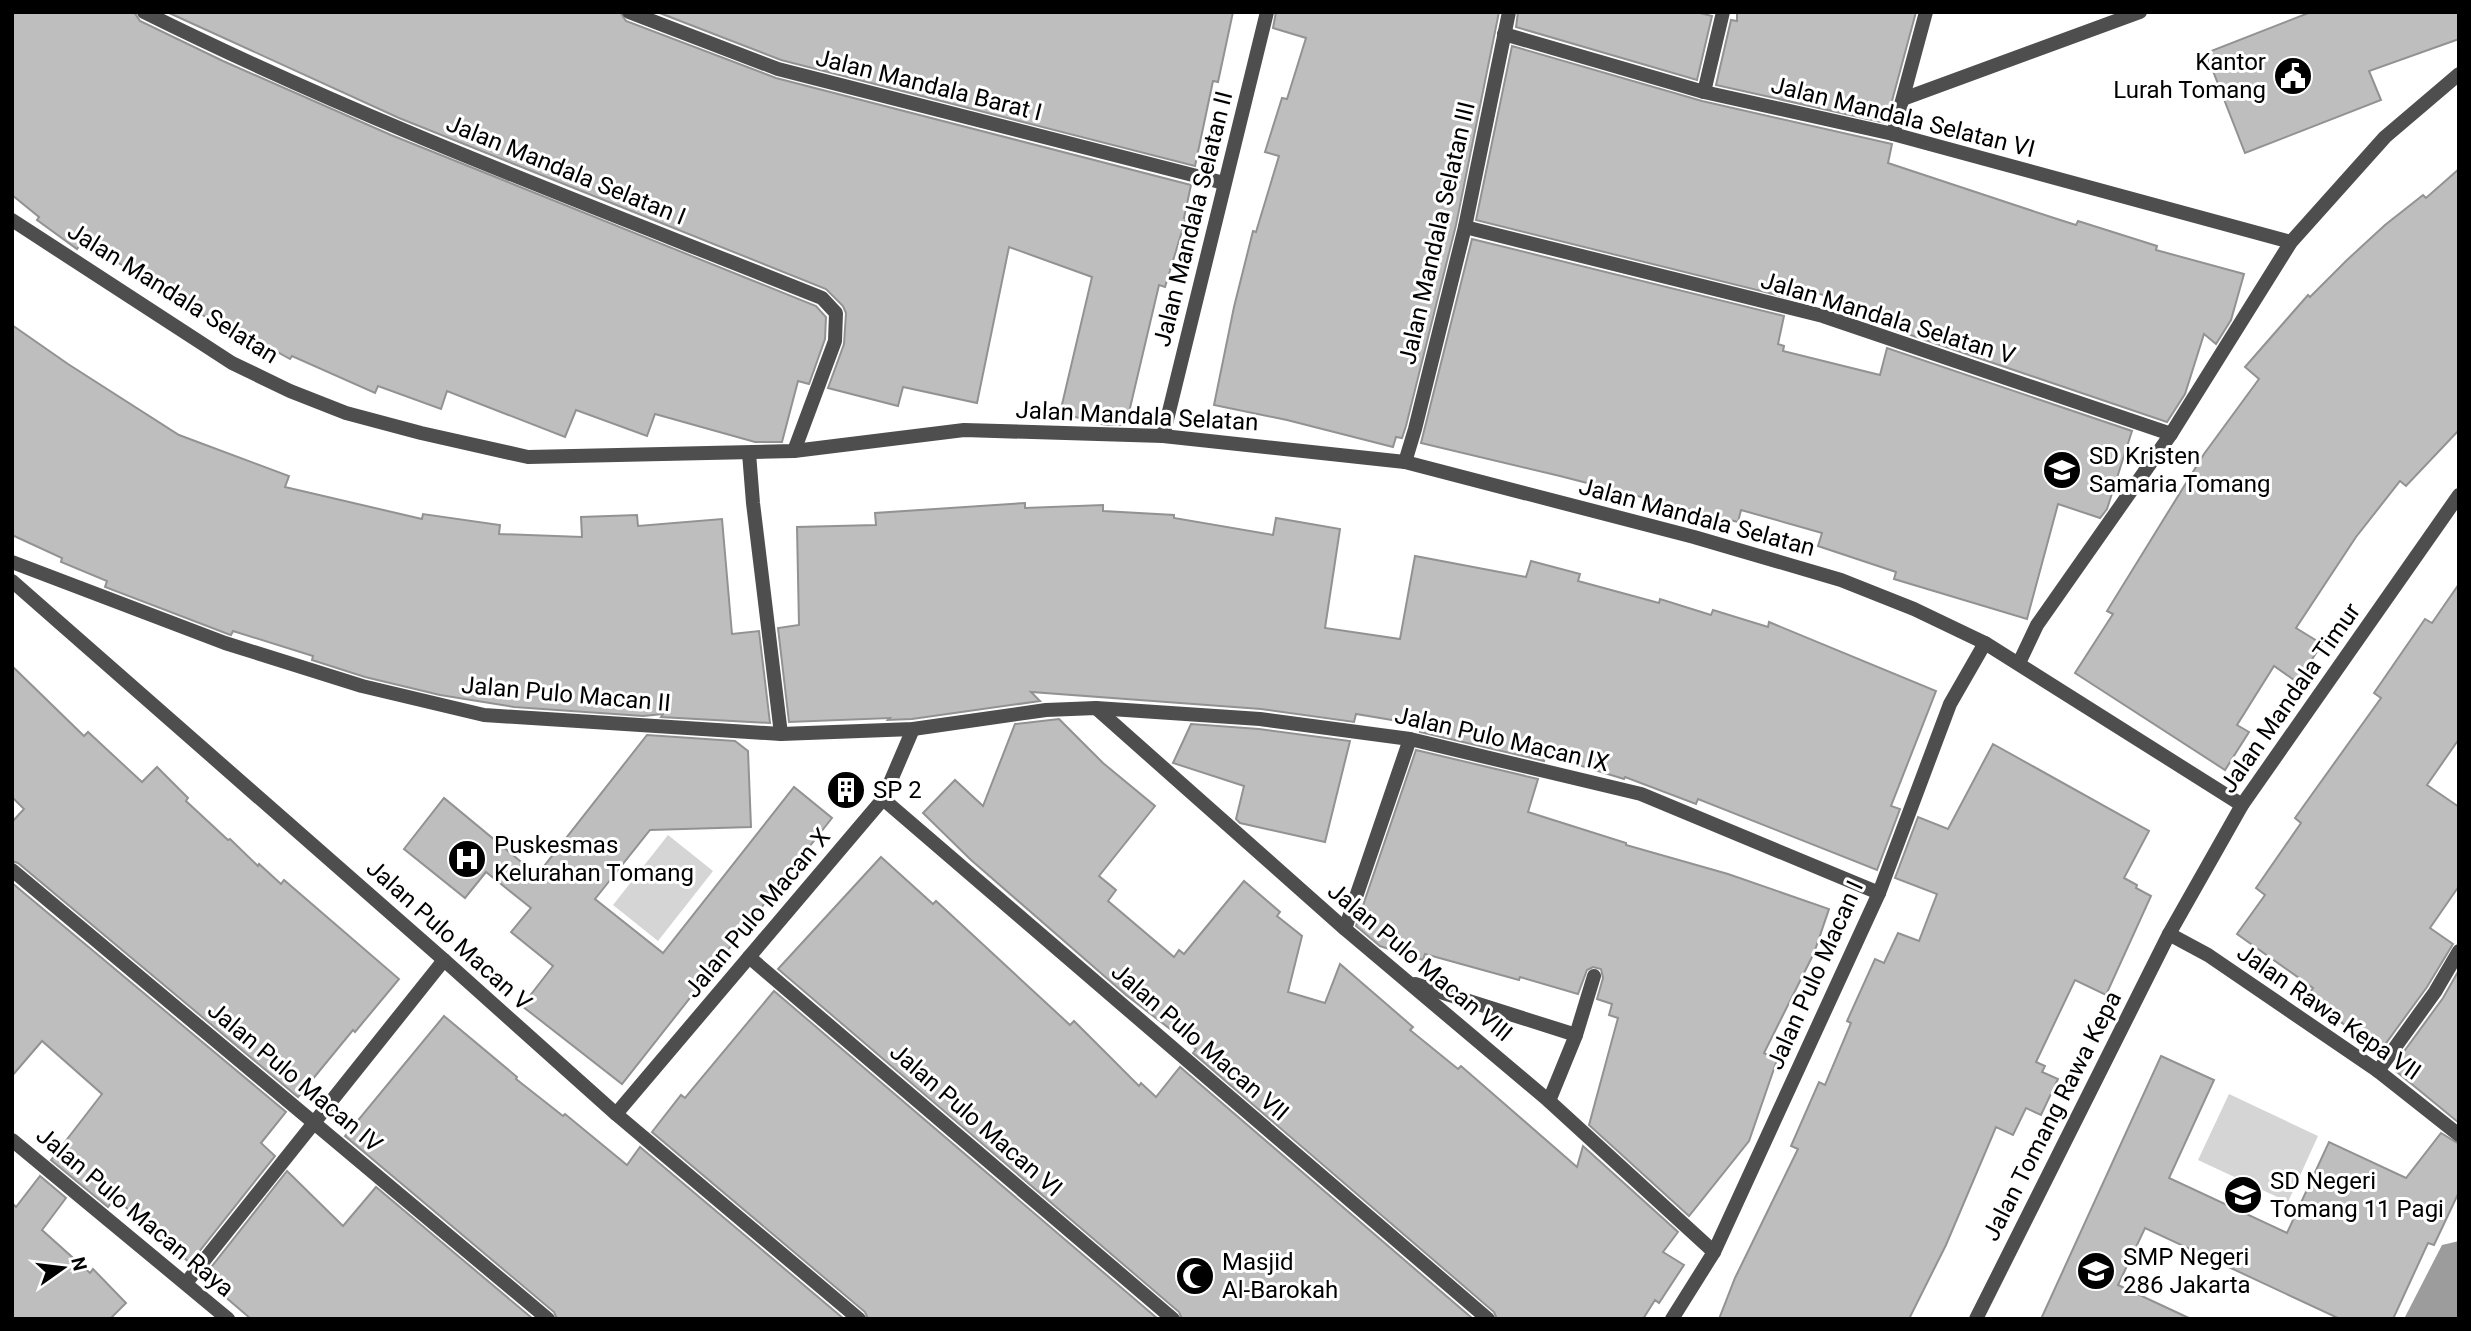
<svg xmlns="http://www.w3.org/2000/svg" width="2471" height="1331" viewBox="0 0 2471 1331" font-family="Roboto,sans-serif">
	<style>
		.green { fill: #d5d5d5 }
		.water { fill: #9c9c9c }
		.building { fill: #bebebe; stroke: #929292; stroke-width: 2 }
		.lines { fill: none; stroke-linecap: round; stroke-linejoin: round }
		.street { stroke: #4e4e4e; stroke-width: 14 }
		.labels { text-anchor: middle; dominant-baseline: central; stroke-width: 6; stroke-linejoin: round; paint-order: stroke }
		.poi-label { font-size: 24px; fill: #000; stroke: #fff; text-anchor: start }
		.street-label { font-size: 24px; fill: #000; stroke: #fff }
	</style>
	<rect width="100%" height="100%" fill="#fff"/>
	<g class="green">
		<path d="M668,835L713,871L658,941L613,905Z"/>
		<path d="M2229,1094L2318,1136L2288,1202L2198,1160Z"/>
	</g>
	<path class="water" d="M2459,1241V1319H2404L2442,1245Z"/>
	<g class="building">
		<path d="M12,12H134L140,21L223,61L391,135L816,306L826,317L825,339L809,384L798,381L782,442H755L655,414L647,436L576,410L565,437L447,391L441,409L378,386L375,393L292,356L290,359L224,322L222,327L83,241L77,249L37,220L39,217L12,195Z"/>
		<path d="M167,12H620L626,21L776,78L1191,185L1184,218H1186L1165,287L1159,285L1126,425H1106L1060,413L1092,277L1009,247L977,403L903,387L898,406L828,388L844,344L846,313L843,306L826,289L399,118Z"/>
		<path d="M657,12H1233L1218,82L1213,81L1195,166L781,60Z"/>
		<path d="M1276,12H1499L1456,225L1406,426L1402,438L1396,437L1393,447L1287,420L1214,405L1234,307L1253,231L1256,232L1279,156L1265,152L1282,98L1287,99L1306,38L1273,28Z"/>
		<path d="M1518,12H1696L1712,16L1697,80L1516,27Z"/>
		<path d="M1737,12H1916L1886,123L1716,85L1731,20L1737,21Z"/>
		<path d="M2311,12H2459V39L2369,71L2381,100L2245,153L2206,53Z"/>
		<path d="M1512,46L1702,101L1892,144L1888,163L2054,218L2076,225L2078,221L2157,246L2156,250L2244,274L2231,320L2216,344L2204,334L2185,394L2167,422L1893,329L1896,316L1792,286L1789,298L1476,220Z"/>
		<path d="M2459,169V430L2406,486L2400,481L2356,537L2296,628L2322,644L2297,682L2274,666L2237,725L2249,732L2225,770L2075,673L2113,614L2107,611L2204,454L2259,379L2245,367L2308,295L2310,297L2347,260L2385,225L2423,195L2426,198Z"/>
		<path d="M1472,239L1784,316L1778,344L1784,346L1783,351L1880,375L1887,348L2132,431L2107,509L2100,518L2058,504L2027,619L1894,579L1896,572L1818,546L1822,533L1741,510L1738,522L1560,476L1421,443Z"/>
		<path d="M12,325L68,364L179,435L289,476L285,487L422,519L423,514L500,525L499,534L582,537L581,517L637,515L638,526L722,519L732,634L759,631L770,723L661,717L663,714L643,716L514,707L440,695L365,677L312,660L313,656L233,631L231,635L228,634L105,587L107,581L61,562L62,558L12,535Z"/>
		<path d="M1025,503V508L1103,505V511L1174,515V518L1273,535L1276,518L1340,529L1325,628L1400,639L1415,556L1526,577L1531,561L1580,574L1578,581L1659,603L1660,599L1711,615L1713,610L1768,627L1769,622L1936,691L1891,806L1900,809L1877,870L1698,799L1696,804L1625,777L1624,779L1546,755L1544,761L1420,732L1422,725L1356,714L1354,722L1261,709L1031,692L1040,701L912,719L888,720L890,718L789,722L778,628L799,625L797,527L876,525L875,513Z"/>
		<path d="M2459,584V739L2427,785L2459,807V886L2430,928L2453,944L2427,987L2381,1050L2306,998L2313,988L2237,934L2265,895L2256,888L2301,823L2295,818L2381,698L2374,693L2425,619L2432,623Z"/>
		<path d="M12,666L84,736L88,732L142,782L157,767L188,798L186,801L228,840L230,839L258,866L259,864L281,884L284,880L399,979L355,1032L353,1030L298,1097L18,863L12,861V822L24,809L12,797Z"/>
		<path d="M1059,719L1103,763L1155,806L1099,876L1116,890L1108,901L1174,957L1179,950L1184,954L1244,881L1280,912L1277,916L1302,936L1288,992L1325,1003L1340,964L1413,1027L1410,1030L1458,1069L1461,1066L1577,1167L1583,1146L1678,1232L1663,1252L1684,1265L1659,1303L1655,1300L1643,1319H1497L1494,1312L1193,1053L1196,1049L1126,995L971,860L923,813L955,780L983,806L1015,724Z"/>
		<path d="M1191,724L1259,729L1350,741L1325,842L1240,823L1236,819L1244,786L1173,763Z"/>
		<path d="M647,735L735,741L748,751L751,827L650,830L595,899L663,953L794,787L832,818L622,1084L522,1006L553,966L511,932L531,908L486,872L465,898L404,849L444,798L537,875Z"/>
		<path d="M1993,744L2149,831L2124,878L2137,885L2136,888L2151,896L2106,995L2075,980L2036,1062L2045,1066L2042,1072L2058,1079L2041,1115L2026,1108L2013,1135L1996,1127L1946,1245L1909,1319H1719L1735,1278L1798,1149L1791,1146L1819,1082L1825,1085L1851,1023L1847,1021L1875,959L1884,963L1898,933L1919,941L1937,894L1895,878L1918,817L1948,829Z"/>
		<path d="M1416,750L1538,779L1528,812L1626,843V845L1728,874L1829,909L1814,953L1764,1053L1777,1060L1749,1141L1689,1216L1589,1125L1618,1018L1609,1015L1612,1004L1597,999L1603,978L1601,969L1593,967L1587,970L1578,994L1520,977L1519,980L1425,954L1423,960L1380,946L1356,926Z"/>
		<path d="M881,857L933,904L936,901L1070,1025L1074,1021L1139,1086L1141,1083L1156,1097L1180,1067L1473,1319H1182L1179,1312L778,969Z"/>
		<path d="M12,883L286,1112L261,1143L275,1156L190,1263L115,1198L108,1207L51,1160L102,1094L42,1041L12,1076Z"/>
		<path d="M2459,970V1123L2397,1072L2402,1065L2397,1061L2443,998Z"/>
		<path d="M774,991L1158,1319H868L865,1312L652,1132L681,1095L685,1098Z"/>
		<path d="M444,1016L517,1077L516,1079L563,1116L565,1114L627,1165L640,1147L844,1319H557L554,1312L345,1136Z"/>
		<path d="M2161,1056L2214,1080L2169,1178L2287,1233L2329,1142L2406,1178L2441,1133L2459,1144V1192L2434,1245L2428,1243L2393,1319H2340L2145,1228L2118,1285L2191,1319H2041Z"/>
		<path d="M287,1171L343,1226L376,1187L533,1319H251L216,1289L218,1287L205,1275Z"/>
		<path d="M40,1176L66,1198L42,1230L90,1273L93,1269L126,1303L110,1319H12V1203L16,1207Z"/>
	</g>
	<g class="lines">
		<g class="street">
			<path d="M144,12C363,121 595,207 822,298L836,313L835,341L794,451"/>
			<path d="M629,12L778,69L1224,183"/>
			<path d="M1504,34L1704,92L1893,134L2291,242"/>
			<path d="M1704,92L1723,12"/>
			<path d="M1903,99L2140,12"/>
			<path d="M1893,134L1926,12"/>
			<path d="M12,220L232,363L290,391L346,413L421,433L528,457L794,451L964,430L1163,436L1405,462L1694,537L1841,580L1914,609L1985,643L2242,805"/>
			<path d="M1465,227L1823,316L2171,434"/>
			<path d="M1163,436L1267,12"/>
			<path d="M749,453L753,503L781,734"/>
			<path d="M1405,462L1415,429L1465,227L1509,12"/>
			<path d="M12,562L225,643L362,686L484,715L781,734L913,729L1046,710L1096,708L1260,719L1410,739L1641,794L1879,893"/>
			<path d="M12,581L444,960L616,1114L859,1319"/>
			<path d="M2019,663L2037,625L2171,434L2291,242L2385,137L2459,74"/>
			<path d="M1096,708L1345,929L1549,1101L1714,1252"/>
			<path d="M883,799L1488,1319"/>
			<path d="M12,870L548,1319"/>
			<path d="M1345,929L1410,739"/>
			<path d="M2169,934L2208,955L2378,1071L2459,1135"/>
			<path d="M749,957L1173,1319"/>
			<path d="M1415,984L1576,1035"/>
			<path d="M2378,1071L2435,992L2459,951"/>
			<path d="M1549,1101L1576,1035L1594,976"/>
			<path d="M616,1114L883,799L913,729"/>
			<path d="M12,1140L228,1319"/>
			<path d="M186,1283L444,960"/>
			<path d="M1672,1319L1714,1252L1879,893L1950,704L1985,643"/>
			<path d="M1976,1319L2169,934L2242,805L2459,495"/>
		</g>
	</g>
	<defs>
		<symbol id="civic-disc" viewBox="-11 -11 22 22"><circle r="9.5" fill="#000" stroke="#fff"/><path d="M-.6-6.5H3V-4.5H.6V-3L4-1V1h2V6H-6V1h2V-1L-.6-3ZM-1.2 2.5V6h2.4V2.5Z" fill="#fff"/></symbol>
		<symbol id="school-disc" viewBox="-11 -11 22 22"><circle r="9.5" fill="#000" stroke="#fff"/><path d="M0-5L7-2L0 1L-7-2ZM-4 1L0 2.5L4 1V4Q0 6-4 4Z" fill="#fff"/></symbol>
		<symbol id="building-disc" viewBox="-11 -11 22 22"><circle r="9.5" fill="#000" stroke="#fff"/><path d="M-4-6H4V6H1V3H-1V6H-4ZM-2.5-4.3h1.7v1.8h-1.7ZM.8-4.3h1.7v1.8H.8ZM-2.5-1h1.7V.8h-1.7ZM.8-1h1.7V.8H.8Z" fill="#fff"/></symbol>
		<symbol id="hospital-disc" viewBox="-11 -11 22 22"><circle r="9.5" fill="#000" stroke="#fff"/><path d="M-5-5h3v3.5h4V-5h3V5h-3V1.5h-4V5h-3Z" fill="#fff"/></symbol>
		<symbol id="mosque-disc" viewBox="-11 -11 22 22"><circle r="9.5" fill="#000" stroke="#fff"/><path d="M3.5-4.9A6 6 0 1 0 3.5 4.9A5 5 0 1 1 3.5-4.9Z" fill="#fff"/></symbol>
	</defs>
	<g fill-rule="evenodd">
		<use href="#civic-disc" x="2271" y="54" width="44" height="44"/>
		<use href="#school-disc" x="2040" y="448" width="44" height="44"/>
		<use href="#building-disc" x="824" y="768" width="44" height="44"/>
		<use href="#hospital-disc" x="445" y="837" width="44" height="44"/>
		<use href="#school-disc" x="2221" y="1173" width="44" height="44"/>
		<use href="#school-disc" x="2074" y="1249" width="44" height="44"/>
		<use href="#mosque-disc" x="1173" y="1254" width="44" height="44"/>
	</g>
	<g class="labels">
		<g class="poi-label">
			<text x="2266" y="62" text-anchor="end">Kantor<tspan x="2266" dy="28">Lurah Tomang</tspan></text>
			<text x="2089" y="456">SD Kristen<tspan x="2089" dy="28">Samaria Tomang</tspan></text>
			<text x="873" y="790">SP 2</text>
			<text x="494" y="845">Puskesmas<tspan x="494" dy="28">Kelurahan Tomang</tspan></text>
			<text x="2270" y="1181">SD Negeri<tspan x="2270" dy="28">Tomang 11 Pagi</tspan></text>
			<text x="2123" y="1257">SMP Negeri<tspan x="2123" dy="28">286 Jakarta</tspan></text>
			<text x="1222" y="1262">Masjid<tspan x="1222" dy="28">Al-Barokah</tspan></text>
		</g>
		<g class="street-label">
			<text transform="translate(929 85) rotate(14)">Jalan Mandala Barat I</text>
			<text transform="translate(1903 117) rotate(14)">Jalan Mandala Selatan VI</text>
			<text transform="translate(566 170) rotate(22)">Jalan Mandala Selatan I</text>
			<text transform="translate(1193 219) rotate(-76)">Jalan Mandala Selatan II</text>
			<text transform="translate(1437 233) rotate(-77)">Jalan Mandala Selatan III</text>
			<text transform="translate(173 293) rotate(32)">Jalan Mandala Selatan</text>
			<text transform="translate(1888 318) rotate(17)">Jalan Mandala Selatan V</text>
			<text transform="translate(1137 416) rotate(3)">Jalan Mandala Selatan</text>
			<text transform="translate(1697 517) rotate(15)">Jalan Mandala Selatan</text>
			<text transform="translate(566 694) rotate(5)">Jalan Pulo Macan II</text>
			<text transform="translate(2290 698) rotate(-55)">Jalan Mandala Timur</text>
			<text transform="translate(1502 739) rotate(13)">Jalan Pulo Macan IX</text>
			<text transform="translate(757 913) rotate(-50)">Jalan Pulo Macan X</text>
			<text transform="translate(449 935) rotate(42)">Jalan Pulo Macan V</text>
			<text transform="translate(1420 962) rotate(40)">Jalan Pulo Macan VIII</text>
			<text transform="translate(1815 975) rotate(-66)">Jalan Pulo Macan I</text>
			<text transform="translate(2329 1012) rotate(35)">Jalan Rawa Kepa VII</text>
			<text transform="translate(1200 1042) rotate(41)">Jalan Pulo Macan VII</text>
			<text transform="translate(295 1077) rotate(40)">Jalan Pulo Macan IV</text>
			<text transform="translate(2052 1116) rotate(-63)">Jalan Tomang Rawa Kepa</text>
			<text transform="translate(976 1120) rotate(41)">Jalan Pulo Macan VI</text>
			<text transform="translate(135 1212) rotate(40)">Jalan Pulo Macan Raya</text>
		</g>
	</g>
	<rect width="2471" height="1331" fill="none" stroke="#000000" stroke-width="28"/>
	<g transform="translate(63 1268) rotate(76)" stroke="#ffffff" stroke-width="5" paint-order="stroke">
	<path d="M0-5L12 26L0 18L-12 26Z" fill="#000000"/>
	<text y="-10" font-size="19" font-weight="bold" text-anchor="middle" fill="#000000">N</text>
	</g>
</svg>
